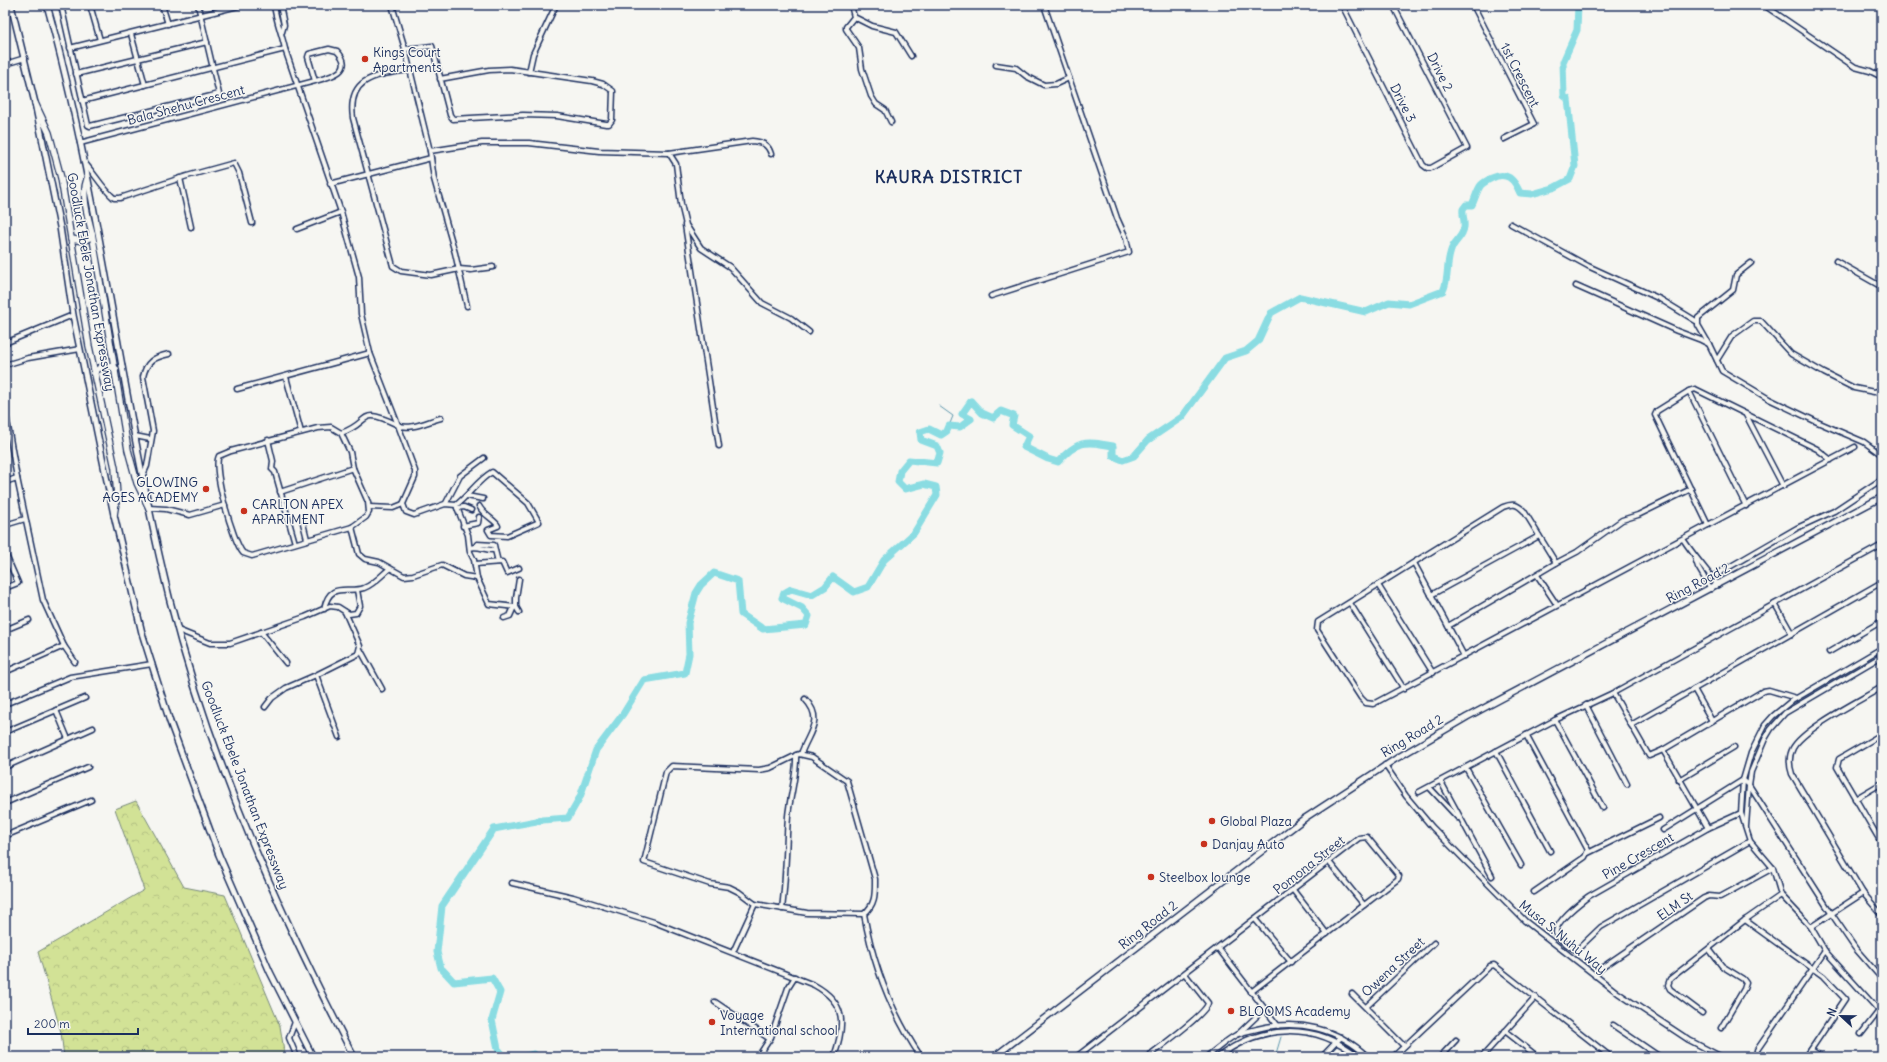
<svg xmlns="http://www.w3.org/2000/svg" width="1887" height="1062" viewBox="0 0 1887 1062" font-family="Delius,sans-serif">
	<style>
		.forest { fill: url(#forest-crowns); stroke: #76887a }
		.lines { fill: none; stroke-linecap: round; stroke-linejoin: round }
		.stream { stroke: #5e97ad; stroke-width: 1 }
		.river { stroke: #8adce2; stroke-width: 7 }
		.minor-casing { stroke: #1b2f5e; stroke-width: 7 }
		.major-casing { stroke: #1b2f5e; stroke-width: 8 }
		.highway-casing { stroke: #1b2f5e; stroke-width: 8 }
		.minor { stroke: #f6f6f2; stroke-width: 4 }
		.major { stroke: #f6f6f2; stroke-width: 5 }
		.highway { stroke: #f6f6f2; stroke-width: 5.5 }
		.poi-dot { fill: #c8321e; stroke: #f6f6f2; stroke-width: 1.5 }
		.labels { text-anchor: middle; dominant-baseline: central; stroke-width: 3; stroke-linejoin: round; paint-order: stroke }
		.poi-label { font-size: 13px; fill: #1b2f5e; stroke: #f6f6f2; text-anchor: start }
		.street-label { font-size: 13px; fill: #1b2f5e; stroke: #f6f6f2 }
		.district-label { font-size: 17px; font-weight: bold; letter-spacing: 1px; fill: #1b2f5e; stroke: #f6f6f2 }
	</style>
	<defs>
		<pattern id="forest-crowns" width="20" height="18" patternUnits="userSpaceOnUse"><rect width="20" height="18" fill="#d2e296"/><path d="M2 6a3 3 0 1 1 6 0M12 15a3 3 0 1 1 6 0" fill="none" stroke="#b4c284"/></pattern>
	</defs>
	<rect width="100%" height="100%" fill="#f6f6f2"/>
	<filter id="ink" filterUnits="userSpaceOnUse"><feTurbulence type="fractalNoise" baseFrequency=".025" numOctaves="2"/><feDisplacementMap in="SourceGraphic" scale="8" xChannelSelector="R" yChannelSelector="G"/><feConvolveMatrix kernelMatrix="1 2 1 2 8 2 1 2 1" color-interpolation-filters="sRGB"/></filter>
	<g filter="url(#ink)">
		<path class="forest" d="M136,801L184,887L225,895L280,1026L285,1057H64L61,1032L38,952L144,890L115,809Z"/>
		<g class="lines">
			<g class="stream">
				<path d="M939,406L953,416L949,426"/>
				<path d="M1275,1057L1281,1037"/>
			</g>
			<g class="river">
				<path d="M505,1057L498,1049L492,1020L500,992L492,978L454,982L441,968L437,952L442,906L494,829L542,820L568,818L580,797L596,750L623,714L644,680L685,673L689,654L688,623L696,593L701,585L714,573L738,581L741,614L763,629L806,625L809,616L802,608L782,598L784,593L791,589L812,595L825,587L833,577L854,592L868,587L884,560L914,533L937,495L936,487L924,484L905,489L898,482L900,471L909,460L937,463L940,453L937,446L921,440L920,432L929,429L941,435L947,431L949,426L960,427L971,419L962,414L971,401L982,413L993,418L1001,411L1014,416L1012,425L1029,436L1024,447L1048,459L1058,462C1078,440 1084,441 1113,446V456L1123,460L1134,456L1148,440L1182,417L1225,358L1246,351L1258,341L1271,313L1300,297L1366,312L1389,302L1409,304L1443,291C1450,277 1445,260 1453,246C1457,239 1463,236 1464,227C1465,221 1462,215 1463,209L1466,205H1472C1475,199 1477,190 1481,185C1484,182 1488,180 1492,178C1507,171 1514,179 1520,193L1532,194L1553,188L1570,179L1575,166L1568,99L1564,96L1563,62L1577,30L1578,5"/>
				<path d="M523,1057L534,1054L537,1057"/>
			</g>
			<defs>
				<g id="minor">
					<path d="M61,5L88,125L90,126L219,94L198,5"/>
					<path d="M90,5L100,40"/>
					<path d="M162,5L168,24"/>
					<path d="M274,5C276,21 282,34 285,49L341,212L359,277L361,314L370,353L398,425C410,431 428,421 441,418"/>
					<path d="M280,5L284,25L282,32"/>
					<path d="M392,5L405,49L430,151L434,179L455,253L467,306"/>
					<path d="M851,5L854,17L846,27V29L859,48L862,69L871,96L876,104L885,110L891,122"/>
					<path d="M1342,5L1423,165L1427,168H1431L1467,148L1393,5"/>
					<path d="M1473,5L1534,124L1504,139"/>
					<path d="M1764,5L1855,67L1870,71L1882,77"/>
					<path d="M854,17L872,26L896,32L911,56"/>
					<path d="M131,34L145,85"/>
					<path d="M70,48L242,5"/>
					<path d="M405,49L432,46L450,115L453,119L523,115L557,116L606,124H609L612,120L613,91L603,84L592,81L510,69L489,70L440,79"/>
					<path d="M5,64L25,58"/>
					<path d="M996,65L1016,68L1026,76L1044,85L1056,84L1069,78"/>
					<path d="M409,70C378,75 347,76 353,118L393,266L401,271L431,275L459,269L471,270L493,267"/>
					<path d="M529,72L533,54L556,5"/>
					<path d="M76,74L207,42"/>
					<path d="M82,101L285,49"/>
					<path d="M80,143L315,81C330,77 356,71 337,51L329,49L309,54L308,57L315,81"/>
					<path d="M430,151L482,143H529L599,151L669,153L752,141C762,142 768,144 771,154"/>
					<path d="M669,153L676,164L681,204L686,225L701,248L730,267L762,303L791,318L809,332"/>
					<path d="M84,162C95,174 102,188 114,198H120L187,176L234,163L239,173L252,223"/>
					<path d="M180,178L191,227"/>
					<path d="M330,184L431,158"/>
					<path d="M1511,224L1588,266L1660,299L1696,321"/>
					<path d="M685,225L719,446"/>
					<path d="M297,229L341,212"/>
					<path d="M1836,261L1882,287"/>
					<path d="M1576,286L1677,331L1701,340L1709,344L1722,371L1769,399L1815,421L1864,442L1882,455"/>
					<path d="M991,296L1129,252L1126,238L1117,218L1044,5"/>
					<path d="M5,343L73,315"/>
					<path d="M1709,344L1698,325V318L1733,290L1736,275L1751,263"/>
					<path d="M1717,360L1732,336L1753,321H1761L1791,354L1824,373L1854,388L1874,392L1882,390"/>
					<path d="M5,365L28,358L80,349"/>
					<path d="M286,377L301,432"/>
					<path d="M237,389L370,353"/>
					<path d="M1689,391L1746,506"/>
					<path d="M5,409L17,478L43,600L64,646L75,662"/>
					<path d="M1746,415L1783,486"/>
					<path d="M341,433L350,452L353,468L368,502L369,512L366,517L352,527L252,556L243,553C233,542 212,468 219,456L231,451L318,428L331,427L341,433C372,423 357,405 398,425L415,471V477L403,504L406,512L414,515L445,504L456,505L468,535L470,552L474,560L477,578L489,604L516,607V598L519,579"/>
					<path d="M135,436L150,439"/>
					<path d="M268,440L273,461L272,469L275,472L295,543"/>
					<path d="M1831,460L1817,449L1695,389L1689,391L1657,411L1655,415L1708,525L1855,447"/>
					<path d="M143,475L147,466L153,431L143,377C146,362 154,357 169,354"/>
					<path d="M5,482L17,478"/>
					<path d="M1691,489L1638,515L1622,520L1577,552L1556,563L1524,511C1517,504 1513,503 1503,507L1318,622L1317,630L1361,698L1366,703L1373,704L1708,525"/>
					<path d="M280,492L353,468"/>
					<path d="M467,496L483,499"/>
					<path d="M446,503L460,476L484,458"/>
					<path d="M456,505C469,495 478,480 492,472L528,503L539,522L507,536L491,535L488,530L498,526C496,520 484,516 479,506"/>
					<path d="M369,507L393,508L403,504"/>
					<path d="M149,508L166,509L190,515L225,505"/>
					<path d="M457,508L464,507L471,510"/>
					<path d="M303,523L307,539"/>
					<path d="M5,525L25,519"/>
					<path d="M463,526L478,523L479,517"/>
					<path d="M352,527L359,554L365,559L379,562L404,576L413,575L442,565L464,576L477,578"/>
					<path d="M1683,539C1694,556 1706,569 1718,585"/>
					<path d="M476,546L477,544L494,545L495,550"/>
					<path d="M470,548C478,545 486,551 495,550L498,562"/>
					<path d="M5,553L18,583L5,588"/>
					<path d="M1695,558L1698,567L1711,589"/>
					<path d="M1414,563L1448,626"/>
					<path d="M475,564L502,562L507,573L519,568"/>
					<path d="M1537,575L1557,605"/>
					<path d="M1712,577L1797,528L1834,511L1882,479"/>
					<path d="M1378,585L1433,673"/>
					<path d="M1431,595L1539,536"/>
					<path d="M1350,603L1404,689"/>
					<path d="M1775,604L1792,634"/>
					<path d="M516,607L519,612"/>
					<path d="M324,609C330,580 348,594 364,588C373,585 382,575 389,569"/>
					<path d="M504,618L510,616L514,607"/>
					<path d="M5,630L29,620"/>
					<path d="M178,630L210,643H230L305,617L330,606L338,607L349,614L356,613L360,606L357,590"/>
					<path d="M261,632L286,663"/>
					<path d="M1882,648L1790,702L1773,716L1765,725L1751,753L1743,780L1741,813L1750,841L1773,868L1781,895L1811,927L1825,951L1882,1014"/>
					<path d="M360,649L382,689"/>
					<path d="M1829,652L1882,621"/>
					<path d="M1464,656L1448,626L1556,563"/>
					<path d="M5,672L64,646"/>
					<path d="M316,675L339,737"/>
					<path d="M1882,687C1861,700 1804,728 1793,748C1788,757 1789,765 1792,774L1863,893L1882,915"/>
					<path d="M1694,689L1712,721"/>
					<path d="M1613,693L1649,756L1663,750L1763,691L1769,690L1796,698"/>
					<path d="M5,704L70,677L152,664"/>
					<path d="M1586,705L1627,784"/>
					<path d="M265,707L272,698L286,688L316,675L358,654L360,646L345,612"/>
					<path d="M56,710L68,739"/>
					<path d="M1555,720L1603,808"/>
					<path d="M1631,725L1882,582"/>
					<path d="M5,732L85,698"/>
					<path d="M1882,734L1839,759L1837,767L1882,844"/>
					<path d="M1526,735L1588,850L1585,857L1534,892"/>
					<path d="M1663,750L1708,828"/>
					<path d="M1496,751L1550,851"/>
					<path d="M799,754L812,757L847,781L875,879C875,893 876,904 864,914L807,913L755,904L739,892L729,887L710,884L644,862L666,772L672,766L759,770L770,768Z"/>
					<path d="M801,754C808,733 825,720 805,699"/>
					<path d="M1385,765L1406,796L1432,827L1525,921L1618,993L1689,1040L1722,1057"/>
					<path d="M5,767L93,728"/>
					<path d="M1466,768L1521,865"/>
					<path d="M1679,780L1734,747"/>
					<path d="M1743,780L1749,785L1831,913L1855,948L1882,979"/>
					<path d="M1441,782L1492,876"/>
					<path d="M1430,788L1458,818"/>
					<path d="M1419,792L1555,720L1613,693L1882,545"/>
					<path d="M1855,799L1882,783"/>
					<path d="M5,803L88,767"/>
					<path d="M1741,813L1708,828L1589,896C1581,902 1555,921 1556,933C1557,937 1561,940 1564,942C1569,946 1572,949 1577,950L1601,927L1750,841"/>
					<path d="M1746,826L1749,785L1751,772L1765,739L1771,729L1785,713L1882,656"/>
					<path d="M1663,830L1743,780"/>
					<path d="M5,836L91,800"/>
					<path d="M1588,853L1659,818"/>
					<path d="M1329,862L1364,905"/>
					<path d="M512,883L573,897L654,922L814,985C847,1003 845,1025 834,1057"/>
					<path d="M1293,890L1327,934"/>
					<path d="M782,909C786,878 786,847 788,816C790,795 797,776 796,755"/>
					<path d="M864,914C873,965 892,1014 921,1057"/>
					<path d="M1255,919L1291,962"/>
					<path d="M1745,920L1823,976L1845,999L1806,1057"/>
					<path d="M1811,927L1863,893"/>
					<path d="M1218,948L1278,1026"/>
					<path d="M1709,949L1722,966L1743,979L1746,983L1744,989L1721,1028"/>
					<path d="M733,952L755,904"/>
					<path d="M1595,976L1600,969L1704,898L1709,896L1720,897L1773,868"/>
					<path d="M1352,994L1404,1046"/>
					<path d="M715,1002L770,1039"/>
					<path d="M1366,1007L1434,943"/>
					<path d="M1702,1013L1670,989L1668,985L1670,979L1745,920L1781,895"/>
					<path d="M295,1022L289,1038L297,1057"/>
					<path d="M1613,1025L1660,1057"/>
					<path d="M1505,1031L1538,1057"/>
					<path d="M1238,1034L1257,1016L1261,1006"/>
					<path d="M1861,1034L1879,1011"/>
					<path d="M1811,1050L1822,1057"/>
					<path d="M758,1057L771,1037L788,988L795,977"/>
					<path d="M1076,1057L1359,838L1367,837L1399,876L1398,879L1251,992"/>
					<path d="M1147,1057C1157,1049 1207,1013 1208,1003L1185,974"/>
					<path d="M1206,1057C1216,1050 1225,1041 1236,1035C1242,1032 1250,1031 1257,1029C1298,1019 1338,1028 1368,1057"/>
					<path d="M1218,1057C1263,1023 1315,1022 1359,1057"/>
					<path d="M1322,1057L1341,1037"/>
					<path d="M1393,1057L1490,966L1494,965L1611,1057"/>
					<path d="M1440,1057L1456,1040"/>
					<path d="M1482,1057L1536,997"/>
					<path d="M1756,1057L1757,1050L1825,951"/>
				</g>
				<g id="major">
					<path d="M11,5L35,103L60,227L73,315L114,515L142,633L170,722L219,855L270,972L313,1057"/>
					<path d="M47,5C102,201 121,404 170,601C210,759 279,913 354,1057"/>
					<path d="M994,1057L1305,818L1397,758L1467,717L1882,497"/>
				</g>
				<g id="highway">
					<path d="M35,103L49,133L61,178L89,346L115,468L117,496L114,515"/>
					<path d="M87,179C81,195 88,217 92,233L128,450L137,483L149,508"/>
					<path d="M71,239L84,241L89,238L92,233"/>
					<path d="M94,373C101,365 107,364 116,369"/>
				</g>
			</defs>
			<use href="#minor" class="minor-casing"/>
			<use href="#major" class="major-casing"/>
			<use href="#highway" class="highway-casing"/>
			<use href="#minor" class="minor"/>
			<use href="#major" class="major"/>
			<use href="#highway" class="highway"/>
		</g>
	</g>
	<g class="poi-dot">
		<circle cx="365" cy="59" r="4"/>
		<circle cx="206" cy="489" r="4"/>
		<circle cx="244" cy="511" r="4"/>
		<circle cx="1212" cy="821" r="4"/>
		<circle cx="1204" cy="844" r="4"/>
		<circle cx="1151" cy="877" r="4"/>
		<circle cx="1231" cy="1011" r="4"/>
		<circle cx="712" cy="1022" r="4"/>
	</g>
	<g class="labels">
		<g class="poi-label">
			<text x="373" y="52">Kings Court<tspan x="373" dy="15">Apartments</tspan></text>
			<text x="198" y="482" text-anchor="end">GLOWING<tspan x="198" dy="15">AGES ACADEMY</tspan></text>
			<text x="252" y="504">CARLTON APEX<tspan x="252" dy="15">APARTMENT</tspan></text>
			<text x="1220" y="821">Global Plaza</text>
			<text x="1212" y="844">Danjay Auto</text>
			<text x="1159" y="877">Steelbox lounge</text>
			<text x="1239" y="1011">BLOOMS Academy</text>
			<text x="720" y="1015">Voyage<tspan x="720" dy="15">International school</tspan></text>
		</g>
		<g class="street-label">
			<text transform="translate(1440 72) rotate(63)">Drive 2</text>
			<text transform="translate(1520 75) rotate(63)">1st Crescent</text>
			<text transform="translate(1403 103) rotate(63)">Drive 3</text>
			<text transform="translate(186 105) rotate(-15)">Bala Shehu Crescent</text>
			<text transform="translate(91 282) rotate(80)">Goodluck Ebele Jonathan Expressway</text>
			<text transform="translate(1698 583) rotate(-28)">Ring Road 2</text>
			<text transform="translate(1412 736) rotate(-31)">Ring Road 2</text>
			<text transform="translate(245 785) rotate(69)">Goodluck Ebele Jonathan Expressway</text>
			<text transform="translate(1638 856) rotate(-30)">Pine Crescent</text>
			<text transform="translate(1309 865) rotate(-38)">Pomona Street</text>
			<text transform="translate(1675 906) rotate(-35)">ELM St</text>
			<text transform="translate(1148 925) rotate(-38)">Ring Road 2</text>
			<text transform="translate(1563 937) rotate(39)">Musa S. Nuhu Way</text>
			<text transform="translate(1393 967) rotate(-43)">Owena Street</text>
		</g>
		<g class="district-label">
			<text x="949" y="177">KAURA DISTRICT</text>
		</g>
	</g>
	<rect width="1887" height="1062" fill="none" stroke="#f6f6f2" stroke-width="20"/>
	<rect x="10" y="10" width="1867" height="1042" fill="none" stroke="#1b2f5e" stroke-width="1.5" filter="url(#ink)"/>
	<g transform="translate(1841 1016) rotate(292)" stroke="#f6f6f2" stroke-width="3" paint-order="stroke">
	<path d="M0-3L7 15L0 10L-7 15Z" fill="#1b2f5e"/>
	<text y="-6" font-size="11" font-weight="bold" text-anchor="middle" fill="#1b2f5e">N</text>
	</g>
	<path d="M28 1028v6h110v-6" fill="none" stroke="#1b2f5e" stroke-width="2"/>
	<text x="34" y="1028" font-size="12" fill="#1b2f5e" stroke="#f6f6f2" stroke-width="3" paint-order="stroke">200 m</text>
</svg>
